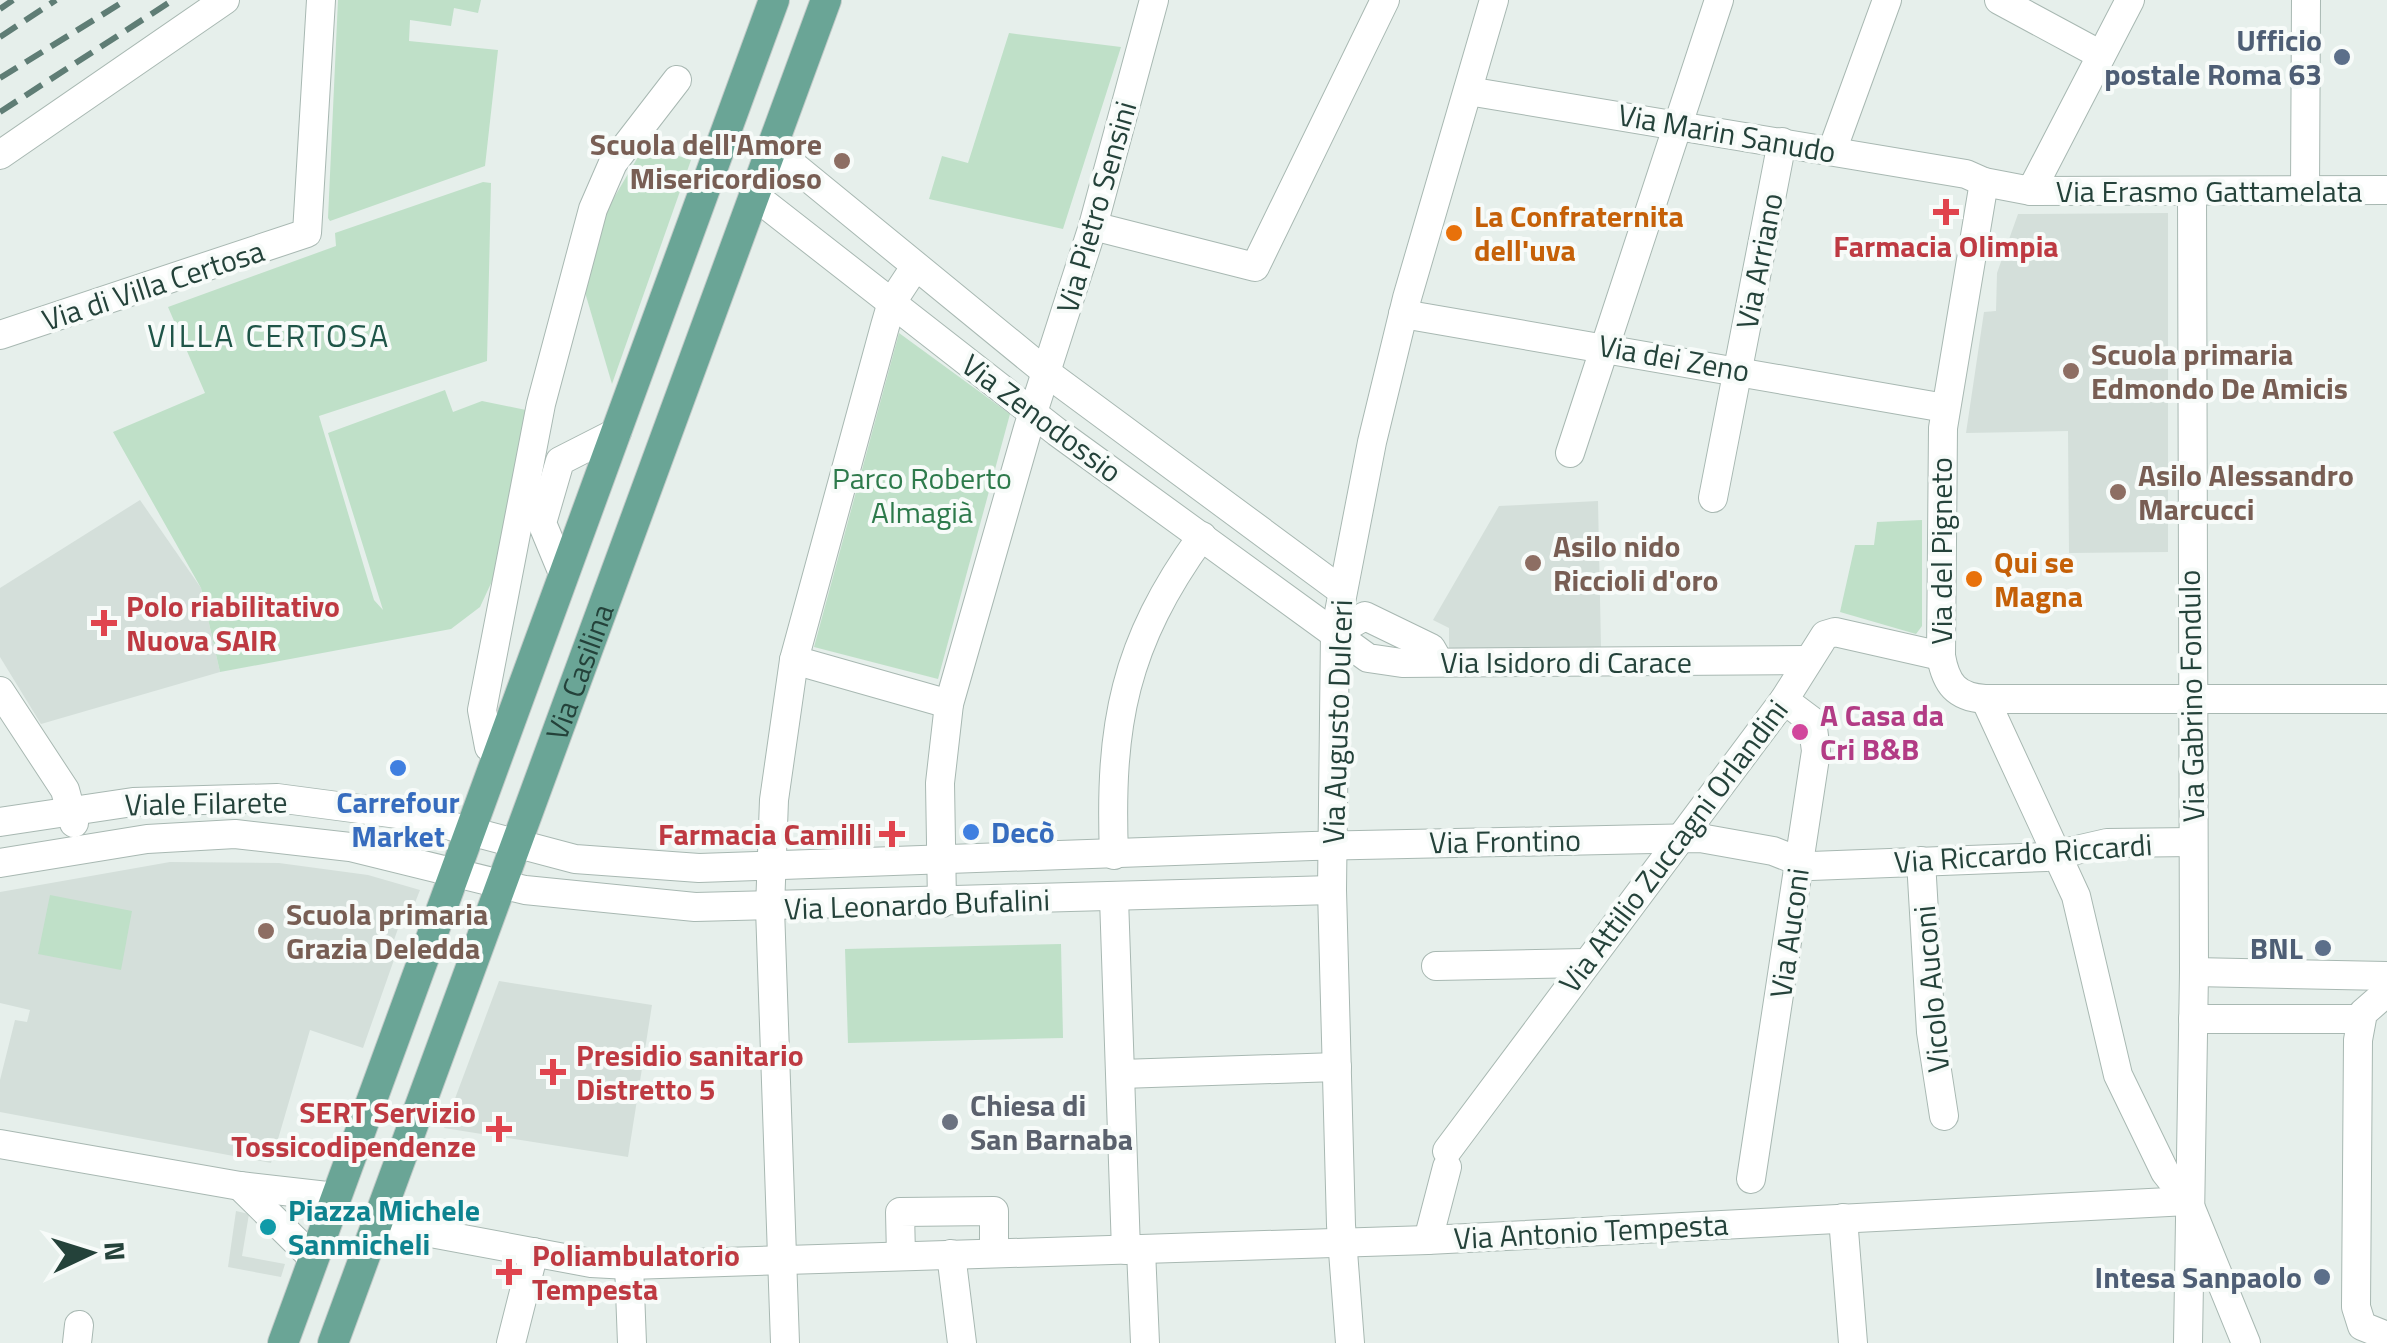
<svg xmlns="http://www.w3.org/2000/svg" width="2387" height="1343" viewBox="0 0 2387 1343" font-family="'Titillium Web',sans-serif">
	<style>
		.built { fill: #d4dfda }
		.green { fill: #bfe0c8 }
		.lines { fill: none; stroke-linecap: round; stroke-linejoin: round }
		.minor-casing { stroke: #a8b8b2; stroke-width: 30 }
		.major-casing { stroke: #c2cac8; stroke-width: 32 }
		.minor { stroke: #fff; stroke-width: 28 }
		.major { stroke: #6aa596; stroke-width: 30 }
		.rail { stroke: #5f7d75; stroke-width: 6; stroke-dasharray: 20 10; stroke-linecap: butt }
		.service-dot { fill: #5c6f8a; stroke: #f7fbf9; stroke-width: 4 }
		.education-dot { fill: #8d6e63; stroke: #f7fbf9; stroke-width: 4 }
		.health-dot { fill: #e0444e; stroke: #f7fbf9; stroke-width: 4 }
		.food-dot { fill: #e8710a; stroke: #f7fbf9; stroke-width: 4 }
		.hotel-dot { fill: #d1479c; stroke: #f7fbf9; stroke-width: 4 }
		.shop-dot { fill: #3f7fe0; stroke: #f7fbf9; stroke-width: 4 }
		.worship-dot { fill: #6b7280; stroke: #f7fbf9; stroke-width: 4 }
		.culture-dot { fill: #0f9aa8; stroke: #f7fbf9; stroke-width: 4 }
		.labels { text-anchor: middle; dominant-baseline: central; stroke-width: 8; stroke-linejoin: round; paint-order: stroke }
		.service-label { font-size: 30px; font-weight: bold; fill: #4e5e75; stroke: #f7fbf9; text-anchor: end }
		.street-label { font-size: 30px; fill: #24423a; stroke: #f7fbf9 }
		.education-label { font-size: 30px; font-weight: bold; fill: #785e54; stroke: #f7fbf9; text-anchor: start }
		.food-label { font-size: 30px; font-weight: bold; fill: #c56008; stroke: #f7fbf9; text-anchor: start }
		.health-label { font-size: 30px; font-weight: bold; fill: #be3a42; stroke: #f7fbf9; text-anchor: start }
		.park-label { font-size: 30px; fill: #2d7a4b; stroke: #f7fbf9 }
		.hotel-label { font-size: 30px; font-weight: bold; fill: #b23c85; stroke: #f7fbf9; text-anchor: start }
		.shop-label { font-size: 30px; font-weight: bold; fill: #366cbe; stroke: #f7fbf9 }
		.worship-label { font-size: 30px; font-weight: bold; fill: #5b616d; stroke: #f7fbf9; text-anchor: start }
		.culture-label { font-size: 30px; font-weight: bold; fill: #0d838f; stroke: #f7fbf9; text-anchor: start }
		.neighbourhood-label { font-size: 32px; letter-spacing: 2.5px; fill: #1f5548; stroke: #f7fbf9 }
	</style>
	<rect width="100%" height="100%" fill="#e6efeb"/>
	<g class="built">
		<path d="M2168,213V552L2069,553L2068,431L1966,433L1984,312L1996,311L1997,273L2018,214Z"/>
		<path d="M140,500L201,588L220,672L41,724L0,657V588Z"/>
		<path d="M1598,501L1601,647L1449,650V628L1433,620L1499,506Z"/>
		<path d="M170,862L279,863L368,875L420,890L411,913L404,912L390,951L396,954L363,1048L310,1030L271,1163L0,1112V1080L15,1020L27,1022L30,1010L0,1003V892Z"/>
		<path d="M499,981L652,1005L628,1157L444,1128Z"/>
		<path d="M236,1211L249,1214L242,1256L285,1264L281,1277L228,1267Z"/>
	</g>
	<g class="green">
		<path d="M338,0H481L478,13L454,8L451,26L410,20L409,41L498,50L485,166L330,221L328,218Z"/>
		<path d="M1009,33L1121,47L1063,229L929,199L942,156L968,163Z"/>
		<path d="M645,145L691,160L612,384L584,289L602,218Z"/>
		<path d="M483,182L491,183L487,361L319,416L374,600L383,610L328,433L445,390L453,412L482,401L526,410L493,579L480,607L451,629L220,672L201,588L113,432L205,393L168,307L336,246L335,233Z"/>
		<path d="M899,333L1010,414L938,679L814,647Z"/>
		<path d="M1922,520V626L1916,634L1840,612L1855,545H1874L1877,522Z"/>
		<path d="M50,895L132,911L121,970L38,954Z"/>
		<path d="M1061,944L1063,1038L848,1043L845,949Z"/>
	</g>
	<g class="lines">
		<defs>
			<g id="minor">
				<path d="M1999,0L2101,55"/>
				<path d="M2130,0L2031,191L1984,182L1943,428L1941,656C1946,684 1956,697 1985,699H2387"/>
				<path d="M1468,91L1966,174L1984,182"/>
				<path d="M772,148L1047,373L1342,591"/>
				<path d="M1832,151L1887,0"/>
				<path d="M0,155L225,0"/>
				<path d="M2305,190L2306,0"/>
				<path d="M2031,191L2387,190"/>
				<path d="M755,196L1057,432L1368,658L1402,663L1805,660"/>
				<path d="M1093,226L1255,267L1385,0"/>
				<path d="M1403,314L1945,408"/>
				<path d="M0,335L307,233L321,0"/>
				<path d="M1570,453L1719,0"/>
				<path d="M1713,498L1782,142"/>
				<path d="M564,576L542,523L560,461L617,432"/>
				<path d="M1335,633L1365,616L1431,648L1439,662"/>
				<path d="M794,660L949,704"/>
				<path d="M0,691L65,790L74,823"/>
				<path d="M1985,699L2076,896L2118,1075L2165,1172L2188,1201L2246,1343"/>
				<path d="M499,751L489,747L482,710L541,404L593,209L613,163L677,80"/>
				<path d="M0,822L133,802L277,798L413,816L575,859L699,868L1312,846L1700,838L1773,851L1811,866L2046,857L2107,843L2193,842"/>
				<path d="M1114,855C1109,724 1124,644 1202,536"/>
				<path d="M1921,861L1931,1032L1944,1116"/>
				<path d="M0,863L147,839L235,834L350,847L525,890L695,907L1332,890"/>
				<path d="M1114,898L1126,1250"/>
				<path d="M942,903L940,783L949,704L1028,428L1093,226L1154,0"/>
				<path d="M1436,966L1585,963"/>
				<path d="M2194,972L2387,976"/>
				<path d="M2387,992L2363,1013L2358,1040L2356,1307L2362,1326L2387,1336"/>
				<path d="M2193,1019H2361"/>
				<path d="M1121,1074L1337,1067"/>
				<path d="M0,1144L240,1186L336,1197"/>
				<path d="M1447,1151L1784,700L1825,635L1835,632L1941,656"/>
				<path d="M1751,1179L1816,751L1812,721L1784,700"/>
				<path d="M240,1186L314,1259"/>
				<path d="M1843,1218L1853,1343"/>
				<path d="M377,1223L591,1263L629,1265L1428,1240L2188,1201"/>
				<path d="M1428,1240L1447,1167"/>
				<path d="M1141,1250L1145,1343"/>
				<path d="M951,1254L962,1343"/>
				<path d="M901,1256L900,1212L994,1211V1253"/>
				<path d="M629,1265L632,1343"/>
				<path d="M77,1343L79,1325"/>
				<path d="M511,1343L534,1252"/>
				<path d="M785,1343L770,908L774,800L794,660L885,326L892,302L915,267"/>
				<path d="M1350,1343L1341,1225L1332,890L1335,633L1372,442L1407,298L1494,0"/>
				<path d="M2188,1343L2194,972L2192,192"/>
			</g>
			<g id="major">
				<path d="M283,1343L774,0"/>
				<path id="s1" d="M333,1343L826,0"/>
			</g>
		</defs>
		<use href="#minor" class="minor-casing"/>
		<use href="#major" class="major-casing"/>
		<use href="#minor" class="minor"/>
		<use href="#major" class="major"/>
		<g class="rail">
			<path d="M0,9L13,0"/>
			<path d="M0,37L56,0"/>
			<path d="M0,78L126,0"/>
			<path d="M0,112L173,0"/>
		</g>
	</g>
	<g class="service-dot">
		<circle cx="2342" cy="57" r="10"/>
		<circle cx="2323" cy="948" r="10"/>
		<circle cx="2322" cy="1277" r="10"/>
	</g>
	<g class="education-dot">
		<circle cx="842" cy="161" r="10"/>
		<circle cx="2071" cy="371" r="10"/>
		<circle cx="2118" cy="492" r="10"/>
		<circle cx="1533" cy="563" r="10"/>
		<circle cx="266" cy="931" r="10"/>
	</g>
	<g class="health-dot">
		<path d="M1941 197h10v10h10v10h-10v10h-10v-10h-10v-10h10z"/>
		<path d="M99 608h10v10h10v10h-10v10h-10v-10h-10v-10h10z"/>
		<path d="M887 819h10v10h10v10h-10v10h-10v-10h-10v-10h10z"/>
		<path d="M548 1057h10v10h10v10h-10v10h-10v-10h-10v-10h10z"/>
		<path d="M494 1114h10v10h10v10h-10v10h-10v-10h-10v-10h10z"/>
		<path d="M504 1257h10v10h10v10h-10v10h-10v-10h-10v-10h10z"/>
	</g>
	<g class="food-dot">
		<circle cx="1454" cy="233" r="10"/>
		<circle cx="1974" cy="579" r="10"/>
	</g>
	<circle class="hotel-dot" cx="1800" cy="732" r="10"/>
	<g class="shop-dot">
		<circle cx="398" cy="768" r="10"/>
		<circle cx="971" cy="832" r="10"/>
	</g>
	<circle class="worship-dot" cx="950" cy="1122" r="10"/>
	<circle class="culture-dot" cx="268" cy="1227" r="10"/>
	<g class="labels">
		<g class="service-label">
			<text x="2322" y="40">Ufficio<tspan x="2322" dy="34">postale Roma 63</tspan></text>
			<text x="2303" y="948">BNL</text>
			<text x="2302" y="1277">Intesa Sanpaolo</text>
		</g>
		<g class="street-label">
			<text transform="translate(1727 133) rotate(10)">Via Marin Sanudo</text>
			<text x="2209" y="191">Via Erasmo Gattamelata</text>
			<text transform="translate(1096 207) rotate(-74)">Via Pietro Sensini</text>
			<text transform="translate(1759 261) rotate(-79)">Via Arriano</text>
			<text transform="translate(153 285) rotate(-18)">Via di Villa Certosa</text>
			<text transform="translate(1674 358) rotate(10)">Via dei Zeno</text>
			<text transform="translate(1042 418) rotate(37)">Via Zenodossio</text>
			<text transform="translate(1941 551) rotate(-90)">Via del Pigneto</text>
			<text x="1566" y="662">Via Isidoro di Carace</text>
			<text stroke="none"><textPath href="#s1" startOffset="715">Via Casilina</textPath></text>
			<text transform="translate(2191 696) rotate(-91)">Via Gabrino Fondulo</text>
			<text transform="translate(1337 722) rotate(-88)">Via Augusto Dulceri</text>
			<text transform="translate(206 803) rotate(-1)">Viale Filarete</text>
			<text transform="translate(1505 841) rotate(-1)">Via Frontino</text>
			<text transform="translate(1673 846) rotate(-53)">Via Attilio Zuccagni Orlandini</text>
			<text transform="translate(2023 853) rotate(-4)">Via Riccardo Riccardi</text>
			<text transform="translate(917 904) rotate(-2)">Via Leonardo Bufalini</text>
			<text transform="translate(1789 933) rotate(-82)">Via Auconi</text>
			<text transform="translate(1931 989) rotate(-95)">Vicolo Auconi</text>
			<text transform="translate(1591 1231) rotate(-3)">Via Antonio Tempesta</text>
		</g>
		<g class="education-label">
			<text x="822" y="144" text-anchor="end">Scuola dell'Amore<tspan x="822" dy="34">Misericordioso</tspan></text>
			<text x="2091" y="354">Scuola primaria<tspan x="2091" dy="34">Edmondo De Amicis</tspan></text>
			<text x="2138" y="475">Asilo Alessandro<tspan x="2138" dy="34">Marcucci</tspan></text>
			<text x="1553" y="546">Asilo nido<tspan x="1553" dy="34">Riccioli d'oro</tspan></text>
			<text x="286" y="914">Scuola primaria<tspan x="286" dy="34">Grazia Deledda</tspan></text>
		</g>
		<g class="food-label">
			<text x="1474" y="216">La Confraternita<tspan x="1474" dy="34">dell'uva</tspan></text>
			<text x="1994" y="562">Qui se<tspan x="1994" dy="34">Magna</tspan></text>
		</g>
		<g class="health-label">
			<text x="1946" y="246" text-anchor="middle">Farmacia Olimpia</text>
			<text x="126" y="606">Polo riabilitativo<tspan x="126" dy="34">Nuova SAIR</tspan></text>
			<text x="872" y="834" text-anchor="end">Farmacia Camilli</text>
			<text x="576" y="1055">Presidio sanitario<tspan x="576" dy="34">Distretto 5</tspan></text>
			<text x="476" y="1112" text-anchor="end">SERT Servizio<tspan x="476" dy="34">Tossicodipendenze</tspan></text>
			<text x="532" y="1255">Poliambulatorio<tspan x="532" dy="34">Tempesta</tspan></text>
		</g>
		<g class="park-label">
			<text x="922" y="478">Parco Roberto<tspan x="922" dy="34">Almagià</tspan></text>
		</g>
		<g class="hotel-label">
			<text x="1820" y="715">A Casa da<tspan x="1820" dy="34">Cri B&amp;B</tspan></text>
		</g>
		<g class="shop-label">
			<text x="398" y="802">Carrefour<tspan x="398" dy="34">Market</tspan></text>
			<text x="991" y="832" text-anchor="start">Decò</text>
		</g>
		<g class="worship-label">
			<text x="970" y="1105">Chiesa di<tspan x="970" dy="34">San Barnaba</tspan></text>
		</g>
		<g class="culture-label">
			<text x="288" y="1210">Piazza Michele<tspan x="288" dy="34">Sanmicheli</tspan></text>
		</g>
		<g class="neighbourhood-label">
			<text x="269" y="335">VILLA CERTOSA</text>
		</g>
	</g>
	<g transform="translate(90 1253) rotate(86)" stroke="#f7fbf9" stroke-width="8" paint-order="stroke">
	<path d="M0-8L18 38L0 25L-18 38Z" fill="#24423a"/>
	<text y="-15" font-size="28" font-weight="bold" text-anchor="middle" fill="#24423a">N</text>
	</g>
</svg>
